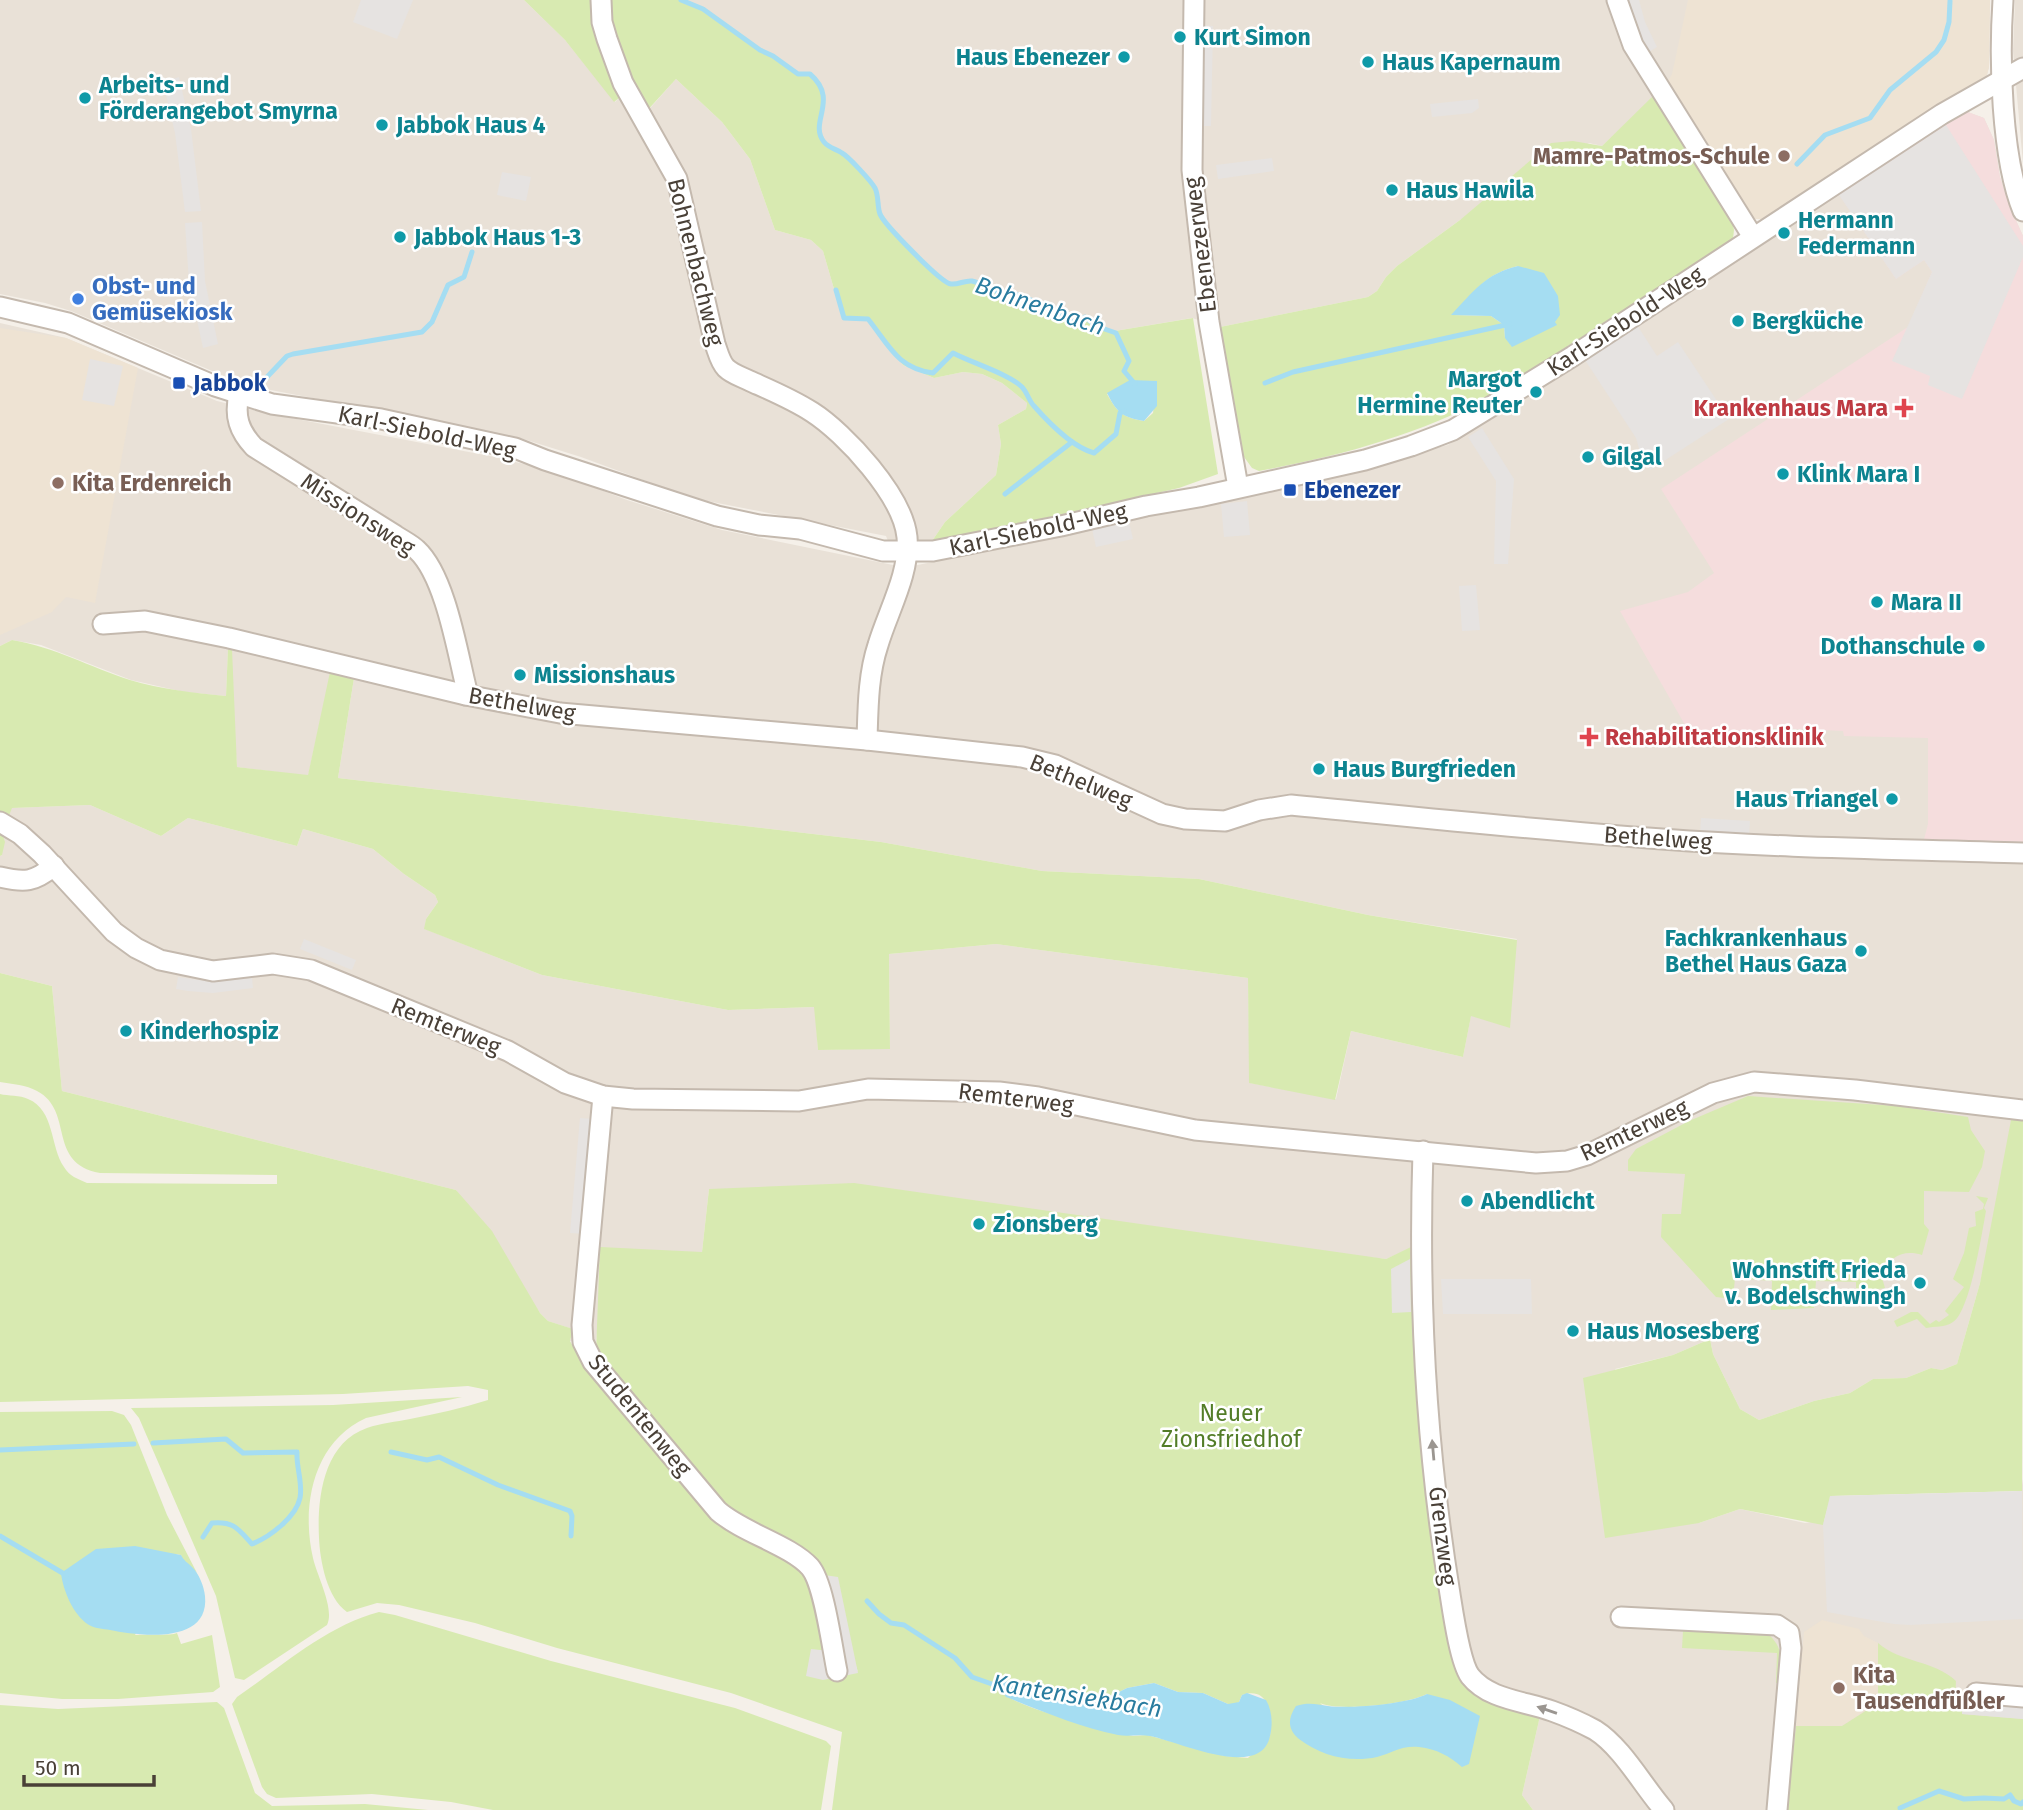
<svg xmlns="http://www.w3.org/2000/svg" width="2023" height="1810" viewBox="0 0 2023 1810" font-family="'Fira Sans',sans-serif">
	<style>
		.residential { fill: #e9e1d7 }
		.education { fill: #eee3d3 }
		.medical { fill: #f5dddd }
		.green { fill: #d8eab1; fill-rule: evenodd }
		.parking { fill: #e6e3e1 }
		.water { fill: #a5ddf2 }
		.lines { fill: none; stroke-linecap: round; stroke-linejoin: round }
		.stream { stroke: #a5ddf2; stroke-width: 5 }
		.street-casing { stroke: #c4b9ae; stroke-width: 23 }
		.street { stroke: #fff; stroke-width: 19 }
		.oneway { fill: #9b9691 }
		.culture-dot { fill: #0f9aa8; stroke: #fff; stroke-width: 2.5 }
		.education-dot { fill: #8d6e63; stroke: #fff; stroke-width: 2.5 }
		.shop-dot { fill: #3f7fe0; stroke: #fff; stroke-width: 2.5 }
		.transit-dot { fill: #1a4fb4; stroke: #fff; stroke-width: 2.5 }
		.health-dot { fill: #e0444e; stroke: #fff; stroke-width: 2.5 }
		.labels { text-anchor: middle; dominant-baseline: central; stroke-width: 5; stroke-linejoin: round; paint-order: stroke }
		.culture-label { font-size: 23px; font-weight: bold; fill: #0d838f; stroke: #fff; text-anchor: start }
		.education-label { font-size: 23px; font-weight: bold; fill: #785e54; stroke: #fff; text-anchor: start }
		.street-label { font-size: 23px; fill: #494037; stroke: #fff }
		.shop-label { font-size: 23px; font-weight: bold; fill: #366cbe; stroke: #fff; text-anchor: start }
		.transit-label { font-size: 23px; font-weight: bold; fill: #164399; stroke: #fff; text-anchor: start }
		.health-label { font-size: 23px; font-weight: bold; fill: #be3a42; stroke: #fff; text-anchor: end }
		.park-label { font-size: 23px; fill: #537d28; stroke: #fff }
		.water-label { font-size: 24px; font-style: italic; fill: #297c9f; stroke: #fff }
	</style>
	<rect width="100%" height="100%" fill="#f5f0e9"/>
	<g class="residential">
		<path d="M0,0H524L565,40L615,102L619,98L635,125L676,79L722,122L750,159L775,230L811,240L823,251L843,320L868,318L903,365L934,378L963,372L982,374L1002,383L1027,403L1026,409L998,425L1001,444L996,475L945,522L932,541H888L886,536L692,498L581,457L517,437L255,387L231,379L71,311L45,303L0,294Z"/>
		<path d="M681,0H1990L1989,67L1987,75L1982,80L1941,102L1763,219L1665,86L1602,146L1589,143L1460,220L1397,266L1386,277L1377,291L1368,297L1220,327L1192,318L1109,332L1096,326L1091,320L1075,322L1068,320L1060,313L1016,294L1002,293L971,281L952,285L943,281L916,256L880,216L875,188L843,153L833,150L823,142L819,129L824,104L810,74H798L773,56L760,50L703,9Z"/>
		<path d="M2015,0H2023V164L2013,51Z"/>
		<path d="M1965,111L1984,118L1994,140L2000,177L2010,207L2023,236V1119L1980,1283L1957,1364L1942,1370L1931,1368L1906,1378L1873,1379L1850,1393L1814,1401L1759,1420L1740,1409L1713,1354L1710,1339L1673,1355L1615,1369L1699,1523L1740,1509L1805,1523L2021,1491L2023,1479V1810H1533L1522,1795L1540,1716L1457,1663L1445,1627L1423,1456L1413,1319L1411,1248L1386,1259L709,1189L702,1252L597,1332L596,1344L570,1341L572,1329L548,1321L540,1313L456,1190L62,1091L52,986L0,973V856L2,855V833L11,808L90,805L161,836L188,818L297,846L303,829L373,849L404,874L435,895L438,902L426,919L425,929L542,975L728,1010L815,1007L818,1050L890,1048L889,954L996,944L1248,978L1250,1083L1336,1099L1351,1031L1463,1057L1471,1015L1517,939L1368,915L1199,879L1042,871L881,842L338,778L354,678L331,672L308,776L237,767L228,649L226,696L184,692L131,680L41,645L12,640L0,646V323L66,338L217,401L265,413L495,457L549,470L627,500L722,530L893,565L913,566L1198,506L1448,445Z"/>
	</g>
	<g class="education">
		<path d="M1688,0H1990L1989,67L1987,75L1982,80L1941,102L1763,219H1750L1665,86L1672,74Z"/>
		<path d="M0,328L66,338L138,368L95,603L66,597L52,612L0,635Z"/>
		<path d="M1822,1620L1859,1629L1864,1636L1878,1643V1703L1842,1726H1796L1804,1632Z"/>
	</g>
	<path class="medical" d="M1965,111L1984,118L1994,140L2000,177L2010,207L2023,236V845L1923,843L1928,824V738L1844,736L1843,731L1774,728L1693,739L1620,611L1688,592L1714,573L1661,489L1908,327L1932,272L1924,260L1896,279L1838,193Z"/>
	<g class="green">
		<path d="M524,0H597L602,44L619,98L614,102L565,40Z"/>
		<path d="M607,0H681L703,9L760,50L773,56L798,74H810C840,100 808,122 824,142C829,148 836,149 842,153C849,157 871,181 875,188C879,196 877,206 880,214C884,224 941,283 951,284C958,285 965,280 972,281C982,283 991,291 1002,293C1007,294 1013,293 1018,295C1038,301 1057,316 1075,322L1085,317L1096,326L1109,332L1193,318L1218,474L1179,488L969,535L932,541L945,522L996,475L1001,444L998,425L1026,409L1027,403L1002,383L982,374L963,372L934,378L903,365L868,319L843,320L823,251L811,240L775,230L750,159L722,122L676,79L645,113L613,46ZM1157,381L1153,413L1144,421C1122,417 1118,413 1107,394Z"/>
		<path d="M1653,96L1732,220L1734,230L1733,239L1491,396C1418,435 1340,456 1259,471L1252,468L1239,450L1220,327L1368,297L1377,291L1386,277L1397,266L1460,220L1551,143L1573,141L1602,146ZM1518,266L1556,317L1555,322L1505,338L1504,325L1491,316L1453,315C1474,292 1486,273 1518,266Z"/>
		<path d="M12,640C55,647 89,667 130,680C161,689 193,693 226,696L228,648L232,649L237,767L308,775L330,672L354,678L338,778L881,842L1042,871L1199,879L1368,915L1517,940L1510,1028L1471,1016L1463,1057L1351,1031L1335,1100L1249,1083L1248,978L996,944L889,954L890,1049L818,1050L814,1007L728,1010L542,975L424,929L426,919L438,902L435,895L404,874L373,849L303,829L297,846L188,818L161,836L90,805L12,808L2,833L5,842L2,855L0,856V646Z"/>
		<path d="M0,973L52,986L62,1091L456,1190L492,1231L540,1313L548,1321L573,1329L570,1341L580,1359L711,1516L726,1529L802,1569L858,1672L824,1575L722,1504L596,1352L600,1247L702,1252L709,1189L854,1183L1386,1259L1411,1247L1413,1319L1423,1456L1445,1627L1457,1663L1540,1716L1522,1795L1533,1810H832L842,1732L731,1693L557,1648L475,1623L399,1605L377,1603L347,1612C327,1598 320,1561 319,1538C317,1499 323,1443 367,1428C381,1423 396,1422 410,1419C436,1414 462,1408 488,1400V1390L468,1386L343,1394L0,1402V1094C8,1096 20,1095 28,1099C55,1110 50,1147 64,1167C69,1176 78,1179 87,1183L277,1184V1175L100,1173C46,1163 75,1111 37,1091C26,1085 13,1084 0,1082ZM1009,1680L1048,1686L1062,1693L1107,1698L1127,1688L1154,1683L1178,1692L1203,1693L1228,1704H1235L1239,1702L1242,1695C1270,1686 1272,1716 1270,1736L1248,1758L1225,1756L1147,1735L1133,1736C1103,1728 1022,1710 1001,1692L1003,1683ZM1427,1694L1454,1760C1443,1749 1415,1743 1400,1747C1393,1749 1386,1753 1379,1756L1320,1703C1339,1712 1408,1704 1427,1694Z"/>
		<path d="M1748,1096L1897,1106L1968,1117L1971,1130L1985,1151L1982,1167L1969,1192L1924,1191V1224L1929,1230L1922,1255C1903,1249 1890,1257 1881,1274L1885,1288L1856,1292V1282L1816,1281L1814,1308L1771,1310L1772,1281L1735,1278L1733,1299L1716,1297L1661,1237L1662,1214H1681L1685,1174L1628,1171V1160L1636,1149L1689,1121Z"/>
		<path d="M2016,1119H2023L2022,1491L1831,1496L1823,1525L1740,1509L1699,1523L1605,1538L1583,1378L1673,1355L1710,1339L1713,1354L1740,1409L1759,1420L1814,1401L1850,1393L1873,1379L1906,1378L1931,1368L1942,1370L1957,1364L1980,1283L2011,1120Z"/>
		<path d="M1976,1196L1988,1198L1984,1208L1986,1211C1982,1233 1970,1311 1953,1322C1944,1328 1935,1326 1926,1328L1917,1319L1897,1327L1894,1321L1911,1312H1918L1930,1324L1936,1320L1939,1322L1949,1315L1945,1311L1964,1287L1953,1279L1964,1253L1969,1228L1976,1226L1975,1212L1983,1209L1984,1204Z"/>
		<path d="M462,1397L366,1418C313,1442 301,1506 313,1558C317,1576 335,1609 327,1625L244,1680L235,1678L216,1596L139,1418L131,1408L333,1405Z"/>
		<path d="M112,1411L124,1415L131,1425L167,1515L197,1573L182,1559L181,1555L176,1554L135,1635C145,1634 171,1636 177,1633L181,1644L212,1635L220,1687L213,1692L118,1699H62L0,1693V1412Z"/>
		<path d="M379,1612L395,1615L551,1661L735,1708L826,1741L831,1746L821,1810H493L451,1802L372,1794L276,1798L267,1794L262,1787L232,1704L237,1697C281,1667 326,1626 379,1612Z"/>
		<path d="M1683,1631L1769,1635C1785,1649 1781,1665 1779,1683H1776L1777,1653L1682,1648Z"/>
		<path d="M1878,1643C1901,1663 1934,1660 1956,1681L1955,1699L1962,1700V1714L2023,1719V1810H1787L1796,1726H1842L1878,1703Z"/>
		<path d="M217,1702L224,1708L255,1793L272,1806L365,1804L428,1810H0V1705L58,1709Z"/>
	</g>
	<g class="parking">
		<path d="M361,0H413L397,39L353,22Z"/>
		<path d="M1626,0H1639L1645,22L1657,47L1647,53L1634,29Z"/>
		<path d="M1202,25L1213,26L1211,126H1200Z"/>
		<path d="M179,77L191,129L201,211L185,212L175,133L163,82Z"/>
		<path d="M1478,99L1479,108L1472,113L1432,117L1430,104Z"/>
		<path d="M1946,125L2023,246V257L1962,399L1928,385L1930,376L1892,361L1932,272L1924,260L1896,279L1839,195Z"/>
		<path d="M1272,158L1274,171L1218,179L1216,165Z"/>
		<path d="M502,172L531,177L526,201L497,195Z"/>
		<path d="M202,222L205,281L218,344L203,348L189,283L185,223Z"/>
		<path d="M1637,325L1657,356L1678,342L1729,419L1650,470L1641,455L1636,438L1585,360Z"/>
		<path d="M90,359L123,366L114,406L82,400Z"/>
		<path d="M1482,428L1514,479L1508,564H1494L1496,481L1468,437Z"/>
		<path d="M1247,501L1250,535L1224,537L1221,504Z"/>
		<path d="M1129,522L1133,539L1096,547L1092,529Z"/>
		<path d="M1476,585L1480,630L1462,631L1459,586Z"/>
		<path d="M1701,818L1750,821L1749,837L1700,834Z"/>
		<path d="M304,939L356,960L352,970L300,949Z"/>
		<path d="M178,977L212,982L252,978L253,988L213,993L188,991L176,989Z"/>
		<path d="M580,1118L594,1119L585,1234L570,1233Z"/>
		<path d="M1410,1259L1411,1312L1392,1313L1391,1269Z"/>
		<path d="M1441,1279H1531L1532,1314H1443Z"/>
		<path d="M2022,1491L2023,1619L1910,1625L1894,1624L1827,1612L1823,1525L1830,1496Z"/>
		<path d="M824,1575L838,1577L858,1673L823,1680L806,1676L811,1649L840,1652Z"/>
		<path d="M1962,1700L2023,1705V1719L1962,1714Z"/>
	</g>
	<g class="water">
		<path d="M1518,266L1544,273L1558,296L1560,315L1555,322L1557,325L1512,347L1505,338L1504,325L1491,316L1451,315C1473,292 1486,273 1518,266Z"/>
		<path d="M1130,380L1157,381V406L1144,421C1122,417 1117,413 1107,393Z"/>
		<path d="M135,1546L181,1555C184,1561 187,1562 192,1567C199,1574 204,1586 205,1596C210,1645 139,1636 110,1630C103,1629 94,1628 89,1625C73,1615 63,1590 61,1573L96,1549Z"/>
		<path d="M1009,1680L1048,1686L1062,1693L1107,1698L1127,1688L1154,1683L1178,1692L1203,1693L1228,1704L1239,1702L1242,1695L1247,1693L1266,1700C1272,1710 1273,1724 1270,1736C1261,1781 1177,1741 1150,1736C1139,1734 1128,1737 1118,1735C1079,1727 1042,1711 1006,1697L999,1688L1003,1683Z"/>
		<path d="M1427,1694L1450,1700L1480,1716L1469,1764L1462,1767C1449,1756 1437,1749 1419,1747C1402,1745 1392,1753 1377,1757C1350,1763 1321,1756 1299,1739C1287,1729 1288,1718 1296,1706C1308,1702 1316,1704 1328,1706C1350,1709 1408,1704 1427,1694Z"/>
	</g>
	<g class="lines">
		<g class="stream">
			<path d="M681,0L703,9L760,50L773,56L798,74H810C840,100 808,122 824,142C829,148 836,149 842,153C849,157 871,181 875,188C879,196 877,206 880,214C884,224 941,283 951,284C958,285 965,280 972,281C982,283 991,291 1002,293C1007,294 1013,293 1018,295C1038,301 1057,316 1075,322L1085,317L1096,326L1116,333L1129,361L1124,371L1135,384"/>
			<path d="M1797,164L1825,135L1870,118L1890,90L1936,52L1944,40L1949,22L1950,1"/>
			<path d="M836,290L844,318L868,319C889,345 897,368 933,373L953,353C972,363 1009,374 1022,387C1027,392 1029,401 1034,406C1049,423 1072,447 1094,453L1116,434L1120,413L1124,411"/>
			<path d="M267,377L287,356L293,354L422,332L432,322L448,285L464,277L472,252"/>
			<path d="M1265,383L1293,372L1510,324"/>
			<path d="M1005,494L1072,442"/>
			<path d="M153,1443L226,1439L243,1453L297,1452C296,1467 303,1483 300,1498C296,1517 270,1537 252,1544C238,1529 234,1521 212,1523L203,1537"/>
			<path d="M0,1450L134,1444"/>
			<path d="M391,1452L427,1460L439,1457L498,1485L570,1511L572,1516L571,1536"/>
			<path d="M0,1536L66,1575"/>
			<path d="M867,1601L879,1614L891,1623L904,1625L955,1658L972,1677L1006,1689"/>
			<path d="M1900,1808L1939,1791L1964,1799L1984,1798L2004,1799L2010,1795L2014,1801L2021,1804L2023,1802"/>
		</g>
		<defs>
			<g id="street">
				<path d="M601,0L602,22L607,39L623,83L677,179L715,344C718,352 720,362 726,368C732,374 742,377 750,381C770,390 792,399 812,412C845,433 903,496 907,537C910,574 888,611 878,645C868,675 868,708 867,740"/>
				<path d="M1194,0L1192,170L1209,322L1238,487"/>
				<path d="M1617,0L1633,45L1753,237"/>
				<path d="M2003,0C1999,58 2001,157 2023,211"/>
				<path d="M0,307L68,323L215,386L272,404L381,419L515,448L545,460L717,516L759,525L800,529L883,551H933L1061,526L1146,506L1199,497L1365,460L1411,446L1453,430L1573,356L1942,114L2023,68"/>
				<path d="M239,395C234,416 239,431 254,447L395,535C402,540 411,544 417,550C445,576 457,650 466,687V695"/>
				<path d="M103,624L145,621L229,638L466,695L560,713L867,740L1022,757L1055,765L1162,814L1185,819L1225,821L1259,810L1291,805C1415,817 1538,830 1662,839C1782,848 1903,849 2023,853"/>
				<path d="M0,822L20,834L42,854L114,932L136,948L160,960L213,971L273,964L311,970L508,1051L565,1083L603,1096L633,1099L799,1101L868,1089L999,1092L1038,1097L1195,1130L1536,1163L1567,1161L1587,1155L1713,1093L1754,1082L1855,1090L2023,1110"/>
				<path d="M0,877C25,883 34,882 54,866"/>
				<path d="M603,1096L582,1325L583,1342L593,1362L718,1511C743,1533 790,1545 810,1567C824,1583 832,1647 837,1671"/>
				<path d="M1423,1151C1418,1299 1426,1448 1450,1594C1453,1613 1460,1662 1470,1676C1489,1700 1525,1701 1552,1711C1566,1716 1582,1723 1595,1730C1622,1747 1643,1786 1664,1810"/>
				<path d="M1621,1617L1777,1625L1789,1633L1791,1648L1777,1810"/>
				<path d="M1976,1693L2023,1697"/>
			</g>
		</defs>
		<use href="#street" class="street-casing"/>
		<use href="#street" class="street"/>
	</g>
	<defs><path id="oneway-solid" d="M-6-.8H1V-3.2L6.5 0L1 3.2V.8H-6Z" transform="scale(1.75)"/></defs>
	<g class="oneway">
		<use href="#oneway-solid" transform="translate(1433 1450) rotate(-95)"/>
		<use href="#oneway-solid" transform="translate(1547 1710) rotate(-161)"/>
	</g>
	<g class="culture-dot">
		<circle cx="1180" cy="37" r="7"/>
		<circle cx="1124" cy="57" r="7"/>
		<circle cx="1368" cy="62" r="7"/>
		<circle cx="85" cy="98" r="7"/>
		<circle cx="382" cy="125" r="7"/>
		<circle cx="1392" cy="190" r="7"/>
		<circle cx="1784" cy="233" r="7"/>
		<circle cx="400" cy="237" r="7"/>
		<circle cx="1738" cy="321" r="7"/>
		<circle cx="1536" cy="392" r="7"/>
		<circle cx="1588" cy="457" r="7"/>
		<circle cx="1783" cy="474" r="7"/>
		<circle cx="1877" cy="602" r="7"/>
		<circle cx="1979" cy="646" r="7"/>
		<circle cx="520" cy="675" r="7"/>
		<circle cx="1319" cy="769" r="7"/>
		<circle cx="1892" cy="799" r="7"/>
		<circle cx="1861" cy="951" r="7"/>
		<circle cx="126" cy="1031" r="7"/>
		<circle cx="1467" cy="1201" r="7"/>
		<circle cx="979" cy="1224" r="7"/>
		<circle cx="1920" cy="1283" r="7"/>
		<circle cx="1573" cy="1331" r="7"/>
	</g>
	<g class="education-dot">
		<circle cx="1784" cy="156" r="7"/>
		<circle cx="58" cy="483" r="7"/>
		<circle cx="1839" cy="1688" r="7"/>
	</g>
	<circle class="shop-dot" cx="78" cy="299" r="7"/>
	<g class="transit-dot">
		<rect x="172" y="376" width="14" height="14" rx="3.5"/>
		<rect x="1283" y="483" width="14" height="14" rx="3.5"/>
	</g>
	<g class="health-dot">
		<path d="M1900.5 397.5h7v7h7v7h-7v7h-7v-7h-7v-7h7z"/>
		<path d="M1585.5 726.5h7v7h7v7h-7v7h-7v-7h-7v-7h7z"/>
	</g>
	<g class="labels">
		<g class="culture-label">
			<text x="1194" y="37">Kurt Simon</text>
			<text x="1110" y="57" text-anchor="end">Haus Ebenezer</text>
			<text x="1382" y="62">Haus Kapernaum</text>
			<text x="99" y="85">Arbeits- und<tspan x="99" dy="26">Förderangebot Smyrna</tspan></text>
			<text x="396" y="125">Jabbok Haus 4</text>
			<text x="1406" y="190">Haus Hawila</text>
			<text x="1798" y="220">Hermann<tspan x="1798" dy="26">Federmann</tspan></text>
			<text x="414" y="237">Jabbok Haus 1-3</text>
			<text x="1752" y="321">Bergküche</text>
			<text x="1522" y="379" text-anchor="end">Margot<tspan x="1522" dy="26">Hermine Reuter</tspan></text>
			<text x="1602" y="457">Gilgal</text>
			<text x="1797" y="474">Klink Mara I</text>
			<text x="1891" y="602">Mara II</text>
			<text x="1965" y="646" text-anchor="end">Dothanschule</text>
			<text x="534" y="675">Missionshaus</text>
			<text x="1333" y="769">Haus Burgfrieden</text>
			<text x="1878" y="799" text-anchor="end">Haus Triangel</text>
			<text x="1847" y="938" text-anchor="end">Fachkrankenhaus<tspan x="1847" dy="26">Bethel Haus Gaza</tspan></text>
			<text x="140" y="1031">Kinderhospiz</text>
			<text x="1481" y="1201">Abendlicht</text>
			<text x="993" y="1224">Zionsberg</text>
			<text x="1906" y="1270" text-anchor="end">Wohnstift Frieda<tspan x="1906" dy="26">v. Bodelschwingh</tspan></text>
			<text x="1587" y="1331">Haus Mosesberg</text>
		</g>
		<g class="education-label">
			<text x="1770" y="156" text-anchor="end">Mamre-Patmos-Schule</text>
			<text x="72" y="483">Kita Erdenreich</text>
			<text x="1853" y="1675">Kita<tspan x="1853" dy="26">Tausendfüßler</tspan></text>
		</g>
		<g class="street-label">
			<text transform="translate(1200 245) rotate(-97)">Ebenezerweg</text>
			<text transform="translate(696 262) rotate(76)">Bohnenbachweg</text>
			<text transform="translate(1625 321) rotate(-33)">Karl-Siebold-Weg</text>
			<text transform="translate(427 432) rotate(12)">Karl-Siebold-Weg</text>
			<text transform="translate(358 514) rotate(33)">Missionsweg</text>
			<text transform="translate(1038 529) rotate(-12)">Karl-Siebold-Weg</text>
			<text transform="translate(522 704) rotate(10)">Bethelweg</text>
			<text transform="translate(1081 781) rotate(22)">Bethelweg</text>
			<text transform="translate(1658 838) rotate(4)">Bethelweg</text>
			<text transform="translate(446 1026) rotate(22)">Remterweg</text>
			<text transform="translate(1016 1098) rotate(7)">Remterweg</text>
			<text transform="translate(1634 1130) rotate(-25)">Remterweg</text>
			<text transform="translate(640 1415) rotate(51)">Studentenweg</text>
			<text transform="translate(1443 1536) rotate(83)">Grenzweg</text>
		</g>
		<g class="shop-label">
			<text x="92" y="286">Obst- und<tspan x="92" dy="26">Gemüsekiosk</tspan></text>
		</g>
		<g class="transit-label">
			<text x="193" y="383">Jabbok</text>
			<text x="1304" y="490">Ebenezer</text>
		</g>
		<g class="health-label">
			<text x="1888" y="408">Krankenhaus Mara</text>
			<text x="1605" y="737" text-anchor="start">Rehabilitationsklinik</text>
		</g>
		<g class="park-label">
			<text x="1231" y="1413">Neuer<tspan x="1231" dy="26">Zionsfriedhof</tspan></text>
		</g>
		<g class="water-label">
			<text transform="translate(1040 306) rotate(19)">Bohnenbach</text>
			<text transform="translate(1077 1696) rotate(9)">Kantensiekbach</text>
		</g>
	</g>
	<path d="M24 1775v10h130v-10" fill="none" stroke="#494037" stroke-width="3.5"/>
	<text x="35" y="1775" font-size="21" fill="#494037" stroke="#ffffff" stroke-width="5" paint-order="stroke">50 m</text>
</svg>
